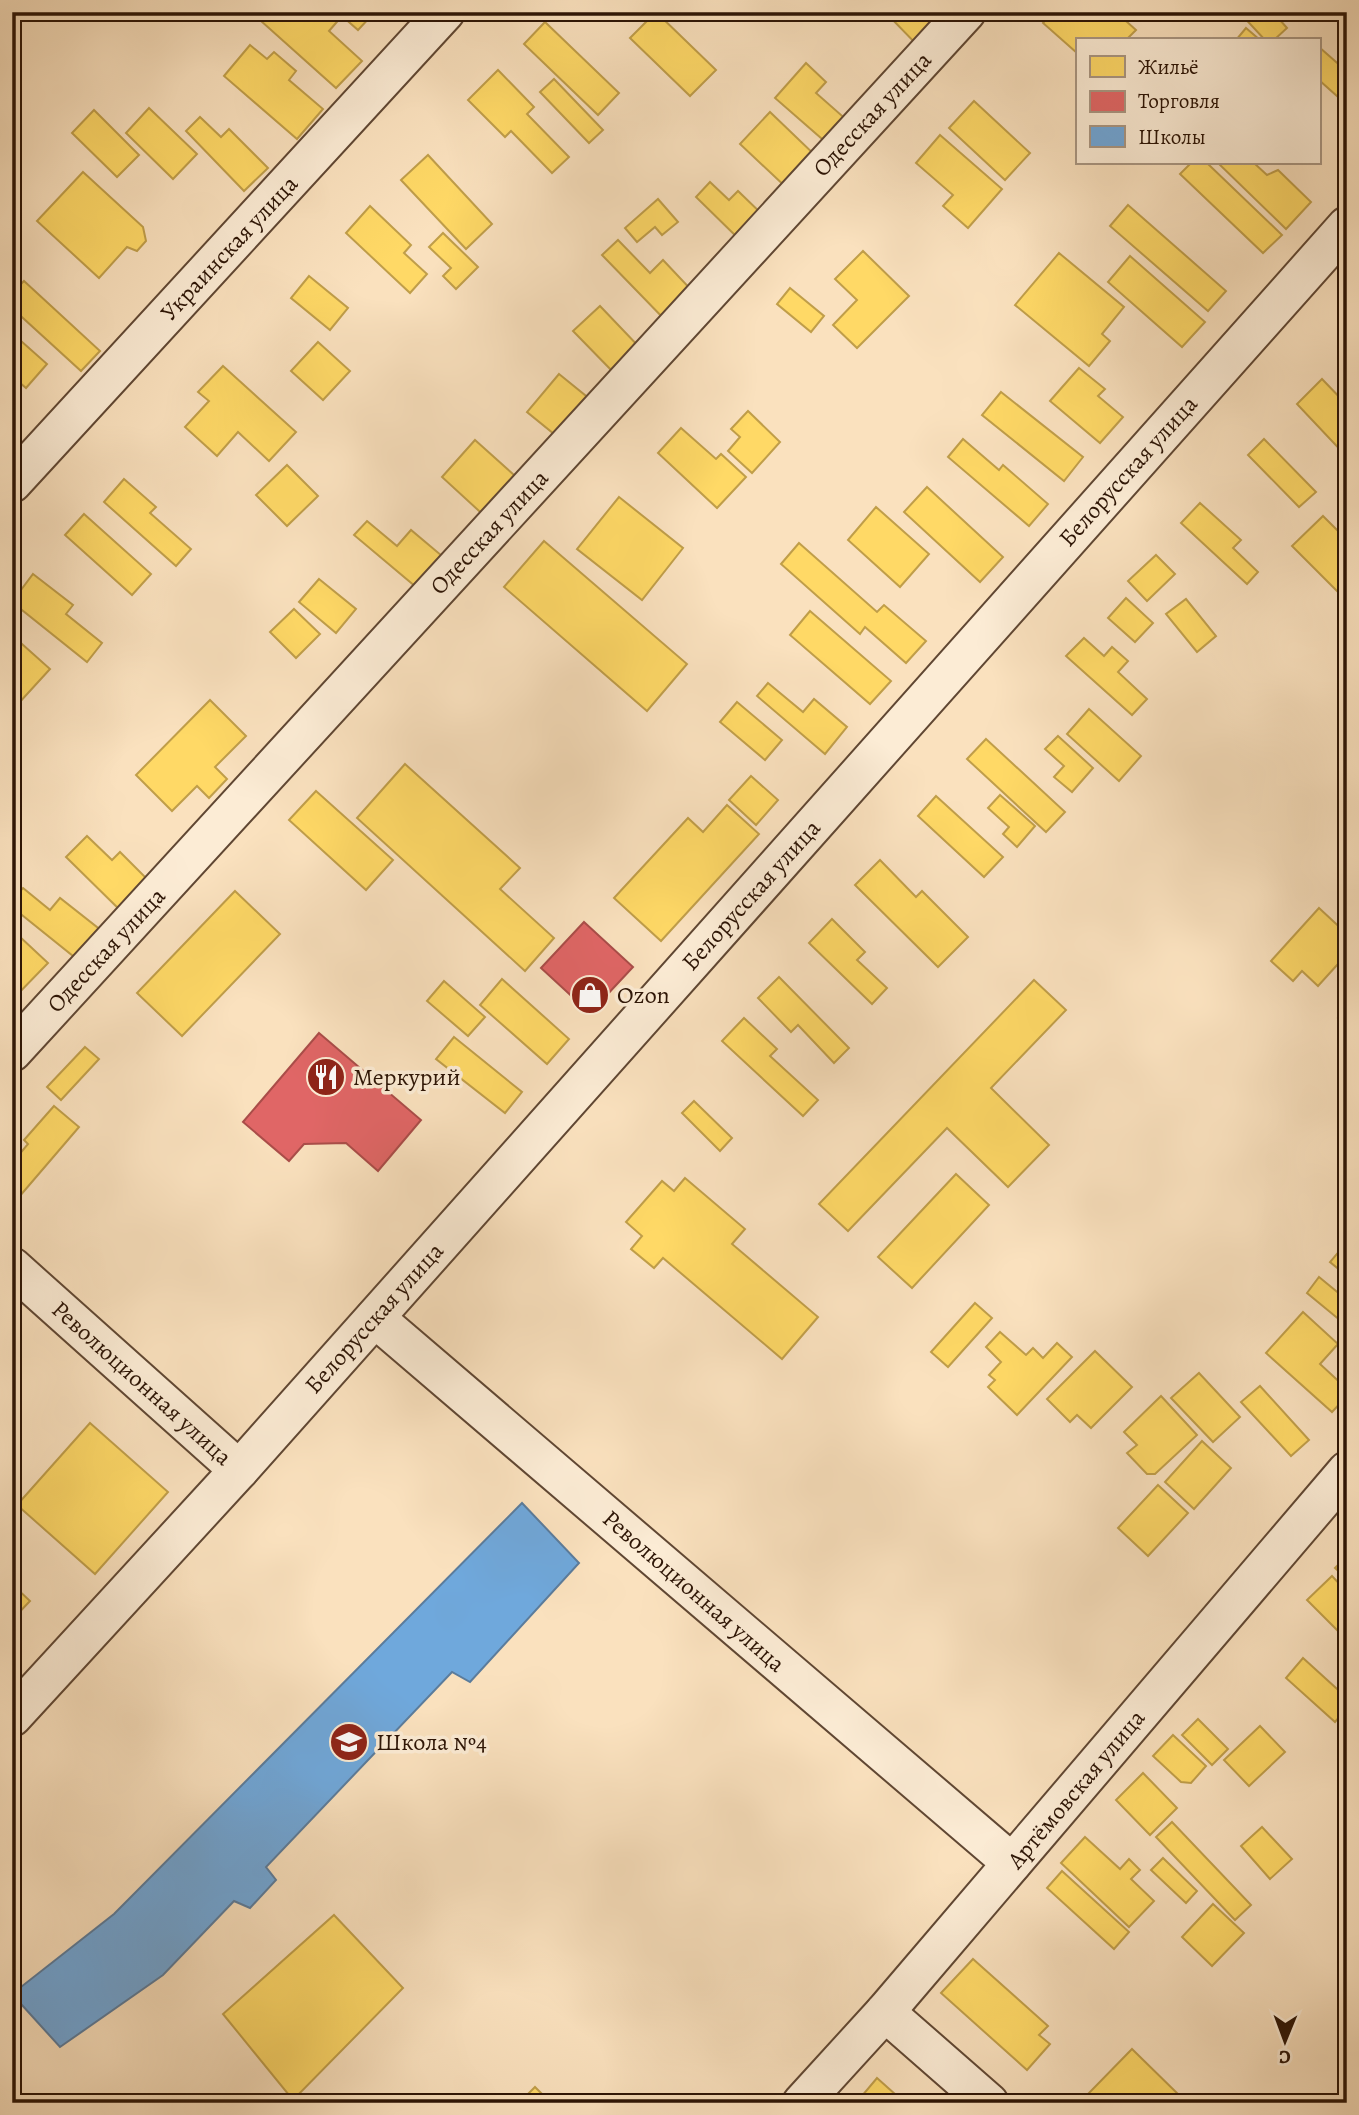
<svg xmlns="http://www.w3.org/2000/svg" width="1359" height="2115" viewBox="0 0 1359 2115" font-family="Alegreya,serif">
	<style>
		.homes { fill: #ffd966; stroke: #c09e49; stroke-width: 2 }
		.shops { fill: #e06666; stroke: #aa4d49; stroke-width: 2 }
		.schools { fill: #6fa8dc; stroke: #5b7c9c; stroke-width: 2 }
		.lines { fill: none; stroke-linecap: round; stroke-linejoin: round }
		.minor-casing { stroke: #604733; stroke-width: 42 }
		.minor { stroke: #fcecd5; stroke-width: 38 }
		.labels { text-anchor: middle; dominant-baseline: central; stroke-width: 7; stroke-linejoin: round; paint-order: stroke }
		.street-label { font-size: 24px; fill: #2c1405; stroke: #fcecd5 }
		.poi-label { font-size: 24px; fill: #2c1405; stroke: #fcecd5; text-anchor: start }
	</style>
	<rect width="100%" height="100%" fill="#fae1be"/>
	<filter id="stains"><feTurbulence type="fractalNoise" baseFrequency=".00286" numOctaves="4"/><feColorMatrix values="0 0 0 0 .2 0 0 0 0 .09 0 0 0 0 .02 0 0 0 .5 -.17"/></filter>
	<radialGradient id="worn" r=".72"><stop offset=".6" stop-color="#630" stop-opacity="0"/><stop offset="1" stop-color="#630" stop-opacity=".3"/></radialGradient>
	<g class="homes">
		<path d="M270,12H370L373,14L358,30L342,16L329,31L362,61L336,88L261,21Z"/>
		<path d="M656,12L716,70L690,96L630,38Z"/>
		<path d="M885,12H944L921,49Z"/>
		<path d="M1052,12H1116L1136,30L1126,40H1077V53L1043,23Z"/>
		<path d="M1239,12H1273L1287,28L1274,40H1265Z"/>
		<path d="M545,22L619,93L598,115L524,44Z"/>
		<path d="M1246,28L1260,40H1236Z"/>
		<path d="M250,45L267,59L274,52L296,71L289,80L323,109L297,139L224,76Z"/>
		<path d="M1319,47L1343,68L1347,63V105L1319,80Z"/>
		<path d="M806,63L826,82L816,93L849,122L829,145L775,98Z"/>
		<path d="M498,70L534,107L527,114L569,157L552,173L511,131L505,137L468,100Z"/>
		<path d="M554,79L603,130L589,143L540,92Z"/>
		<path d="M974,101L1030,153L1005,180L949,128Z"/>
		<path d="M149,108L197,154L173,179L126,133Z"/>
		<path d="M94,110L139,155L117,177L72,133Z"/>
		<path d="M770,112L819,159L789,190L740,144Z"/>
		<path d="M200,117L221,137L229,129L268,168L244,191L186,131Z"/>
		<path d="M940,135L1002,189L968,228L943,206L953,195L916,163Z"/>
		<path d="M428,155L492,224L466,249L401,180Z"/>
		<path d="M1191,163H1207L1282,235L1263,253L1180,174Z"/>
		<path d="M1218,163H1254L1267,175L1278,170L1311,202L1286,229Z"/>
		<path d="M83,172L143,227L146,241L137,251L127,247L99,278L37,221Z"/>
		<path d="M710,182L729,200L738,191L766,218L743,243L696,197Z"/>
		<path d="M658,199L678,222L662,235L655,227L637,242L625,228Z"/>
		<path d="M1128,205L1226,291L1208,311L1110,226Z"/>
		<path d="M370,206L411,245L404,253L427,274L410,293L346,233Z"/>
		<path d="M443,233L478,267L456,289L443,276L451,268L429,247Z"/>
		<path d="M618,240L650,273L663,260L697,296L669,324L602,255Z"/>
		<path d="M863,251L909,296L857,348L833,325L857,300L835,279Z"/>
		<path d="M1059,253L1124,307L1102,334L1110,341L1089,366L1015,305Z"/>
		<path d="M1130,256L1205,322L1182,347L1108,282Z"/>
		<path d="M309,276L348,308L330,330L291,298Z"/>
		<path d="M24,281L100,351L81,371L12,308V293Z"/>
		<path d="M790,288L824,316L811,332L777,304Z"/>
		<path d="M600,306L643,351L617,376L573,331Z"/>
		<path d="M12,333L47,364L26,388L12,376Z"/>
		<path d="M318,342L350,371L323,400L291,371Z"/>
		<path d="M223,366L296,432L269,461L238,432L217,456L185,427L209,401L198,392Z"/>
		<path d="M1079,368L1105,389L1098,396L1123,417L1100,443L1050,401Z"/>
		<path d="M559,374L591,400L559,438L527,412Z"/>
		<path d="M1322,379L1347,405V457L1297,404Z"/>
		<path d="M1001,392L1083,457L1064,481L982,415Z"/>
		<path d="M748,411L780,442L752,473L728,451L740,437L731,429Z"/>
		<path d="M681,428L716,459L721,454L746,477L717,508L658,453Z"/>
		<path d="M963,439L999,470L1003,465L1048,504L1029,526L948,457Z"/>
		<path d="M1264,439L1316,492L1299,507L1248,455Z"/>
		<path d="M475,440L524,484L490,521L442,477Z"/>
		<path d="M287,465L318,496L287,526L256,495Z"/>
		<path d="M124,479L156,507L150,513L191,549L176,566L104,502Z"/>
		<path d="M927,487L1003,557L980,582L904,512Z"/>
		<path d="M619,497L683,548L642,600L577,549Z"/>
		<path d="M1200,503L1241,540L1233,548L1258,572L1247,584L1181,523Z"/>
		<path d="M876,507L929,554L900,587L848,540Z"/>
		<path d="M84,514L151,574L132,595L65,535Z"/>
		<path d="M1323,516L1347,540V601L1292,546Z"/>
		<path d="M367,521L397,546L411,530L448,561L422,592L354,535Z"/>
		<path d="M544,541L687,664L647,711L504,587Z"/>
		<path d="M799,543L877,612L884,605L926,641L906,663L865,627L860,634L781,564Z"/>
		<path d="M1156,555L1175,574L1147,601L1128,581Z"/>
		<path d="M33,574L73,605L66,614L102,643L87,662L12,602Z"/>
		<path d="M319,579L356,609L336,633L299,602Z"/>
		<path d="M1126,598L1153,623L1135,642L1108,618Z"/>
		<path d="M1186,599L1216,636L1197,652L1166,614Z"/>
		<path d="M294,609L320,634L296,658L270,632Z"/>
		<path d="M810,611L891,681L870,704L790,635Z"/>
		<path d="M1084,638L1104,656L1112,647L1128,661L1118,672L1147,699L1132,715L1066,656Z"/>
		<path d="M22,644L50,669L18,704L12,698V655Z"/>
		<path d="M768,683L803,712L814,699L847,727L825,754L757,696Z"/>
		<path d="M210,700L246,736L215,767L227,779L209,798L197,786L172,811L136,775Z"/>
		<path d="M737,702L782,740L765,760L720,722Z"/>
		<path d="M1089,709L1141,756L1119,781L1067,734Z"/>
		<path d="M1058,736L1093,768L1072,792L1054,777L1064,766L1045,749Z"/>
		<path d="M986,739L1065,812L1046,832L967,759Z"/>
		<path d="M405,764L520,868L500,889L554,938L525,971L357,818Z"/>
		<path d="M751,776L778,800L756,825L729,800Z"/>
		<path d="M316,791L393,860L366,890L289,820Z"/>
		<path d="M1000,795L1035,826L1017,847L1003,834L1009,827L988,808Z"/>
		<path d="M936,796L1003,857L984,877L918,816Z"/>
		<path d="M727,805L759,834L661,941L614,898L688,818L703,832Z"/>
		<path d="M87,836L112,860L120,852L154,886L125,915L66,857Z"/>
		<path d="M880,860L916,897L922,891L968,937L938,967L855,885Z"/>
		<path d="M23,888L50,910L60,898L107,935L83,964L12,907V900Z"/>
		<path d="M235,891L280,934L182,1036L137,993Z"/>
		<path d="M1319,908L1347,934V954L1318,986L1302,971L1293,981L1271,961Z"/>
		<path d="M832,919L865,952L857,960L887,988L872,1004L809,943Z"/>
		<path d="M19,936L48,963L12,1000V944Z"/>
		<path d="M779,977L849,1048L834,1063L798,1025L791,1032L758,998Z"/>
		<path d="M502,979L569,1039L547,1064L480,1005Z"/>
		<path d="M1034,980L1066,1010L991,1088L1049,1145L1008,1187L947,1128L848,1231L819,1204Z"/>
		<path d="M444,981L485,1017L468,1036L427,1001Z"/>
		<path d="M1347,1008V1026L1338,1018Z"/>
		<path d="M744,1018L777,1049L770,1056L818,1100L803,1116L722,1041Z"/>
		<path d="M454,1037L522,1092L505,1113L436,1059Z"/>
		<path d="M85,1047L99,1059L61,1100L47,1087Z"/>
		<path d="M694,1101L732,1138L720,1151L682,1113Z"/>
		<path d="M54,1106L79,1127L19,1197L12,1191V1163L28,1144L24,1140Z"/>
		<path d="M956,1174L989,1205L912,1288L878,1257Z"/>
		<path d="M685,1178L745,1229L732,1244L818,1317L782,1359L663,1258L654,1268L631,1249L642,1236L626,1222L662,1181L674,1191Z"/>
		<path d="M1347,1242V1276L1330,1262Z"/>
		<path d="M1319,1277L1347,1300V1326L1307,1293Z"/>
		<path d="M975,1303L992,1318L948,1367L931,1352Z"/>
		<path d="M1303,1312L1338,1344L1320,1364L1347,1389V1396L1332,1412L1266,1353Z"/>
		<path d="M1000,1332L1026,1355L1033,1348L1043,1358L1057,1343L1072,1357L1017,1415L988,1387L995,1380L989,1375L1001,1362L986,1347Z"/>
		<path d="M1095,1351L1132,1387L1091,1428L1077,1415L1070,1422L1047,1399Z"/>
		<path d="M1199,1373L1240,1417L1213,1442L1171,1398Z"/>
		<path d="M1260,1386L1309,1440L1291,1456L1241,1402Z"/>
		<path d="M1161,1396L1197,1435L1155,1474H1147L1127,1453L1137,1445L1124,1432Z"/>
		<path d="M90,1423L168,1492L95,1574L17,1505Z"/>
		<path d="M1202,1441L1231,1468L1194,1509L1165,1482Z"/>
		<path d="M1158,1485L1188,1513L1148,1556L1118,1528Z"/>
		<path d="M1347,1556V1579L1335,1568Z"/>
		<path d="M1332,1576L1347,1592V1640L1307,1600Z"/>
		<path d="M12,1584L30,1601L12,1620Z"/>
		<path d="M1303,1658L1347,1698V1708L1335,1722L1286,1678Z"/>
		<path d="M1198,1719L1228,1749L1212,1765L1182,1735Z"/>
		<path d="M1260,1726L1285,1752L1249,1786L1224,1760Z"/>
		<path d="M1173,1735L1206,1766L1191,1783L1181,1782L1153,1756Z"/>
		<path d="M1143,1773L1177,1808L1150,1835L1116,1800Z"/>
		<path d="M1172,1822L1251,1905L1235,1920L1156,1837Z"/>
		<path d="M1262,1827L1292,1859L1270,1879L1241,1846Z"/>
		<path d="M1085,1837L1120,1869L1129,1859L1140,1870L1131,1879L1154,1901L1129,1927L1061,1863Z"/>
		<path d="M1163,1858L1197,1891L1186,1903L1151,1870Z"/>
		<path d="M1062,1871L1129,1932L1114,1949L1047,1888Z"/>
		<path d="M1213,1904L1244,1933L1212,1966L1182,1937Z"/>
		<path d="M334,1915L403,1988L293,2100L223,2014Z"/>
		<path d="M973,1959L1048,2026L1039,2035L1050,2044L1027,2070L941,1993Z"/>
		<path d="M1132,2049L1180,2096L1173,2103H1094L1087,2095Z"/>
		<path d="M877,2078L905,2103H856Z"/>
		<path d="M535,2087L551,2103H519Z"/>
	</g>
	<g class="shops">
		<path d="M584,922L633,967L590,1013L541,968Z"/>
		<path d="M319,1033L421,1120L378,1171L346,1143L304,1144L289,1161L243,1122Z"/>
	</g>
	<path class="schools" d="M522,1503L579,1563L470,1682L452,1672L266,1867L276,1880L250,1908L234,1901L163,1975L60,2047L12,1994L114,1914Z"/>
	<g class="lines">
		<defs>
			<g id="minor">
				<path d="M12,483L445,12"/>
				<path d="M12,1052L966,12"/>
				<path d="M12,1267L239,1470"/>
				<path d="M375,1318L1012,1863"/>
				<path d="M12,1717L239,1470L1347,226"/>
				<path d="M885,2012L989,2103"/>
				<path d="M802,2103L885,2012L1347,1471"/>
			</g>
		</defs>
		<use href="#minor" class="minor-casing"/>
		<use href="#minor" class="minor"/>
	</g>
	<defs>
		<symbol id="shop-disc" viewBox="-11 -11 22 22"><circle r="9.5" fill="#8f2418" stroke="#fcecd5"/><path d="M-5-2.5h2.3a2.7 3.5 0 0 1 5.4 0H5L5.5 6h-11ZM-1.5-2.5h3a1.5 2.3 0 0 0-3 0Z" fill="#fff"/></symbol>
		<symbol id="restaurant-disc" viewBox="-11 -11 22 22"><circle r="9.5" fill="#8f2418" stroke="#fcecd5"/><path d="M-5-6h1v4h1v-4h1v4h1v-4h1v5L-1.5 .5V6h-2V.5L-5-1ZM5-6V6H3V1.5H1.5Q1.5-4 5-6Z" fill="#fff"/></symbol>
		<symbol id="school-disc" viewBox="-11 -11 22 22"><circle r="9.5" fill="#8f2418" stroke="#fcecd5"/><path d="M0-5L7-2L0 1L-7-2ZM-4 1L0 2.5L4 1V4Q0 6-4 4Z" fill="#fff"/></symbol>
	</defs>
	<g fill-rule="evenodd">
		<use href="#shop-disc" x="568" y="973" width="44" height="44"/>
		<use href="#restaurant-disc" x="304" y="1055" width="44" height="44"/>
		<use href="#school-disc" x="327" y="1720" width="44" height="44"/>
	</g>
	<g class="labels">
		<g class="street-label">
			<text transform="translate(872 114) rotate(-47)">Одесская улица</text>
			<text transform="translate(229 248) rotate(-47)">Украинская улица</text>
			<text transform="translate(1128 471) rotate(-48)">Белорусская улица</text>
			<text transform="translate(489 532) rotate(-47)">Одесская улица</text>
			<text transform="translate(751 895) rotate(-48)">Белорусская улица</text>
			<text transform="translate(106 950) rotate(-47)">Одесская улица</text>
			<text transform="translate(374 1318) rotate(-48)">Белорусская улица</text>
			<text transform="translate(142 1383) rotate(42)">Революционная улица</text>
			<text transform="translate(694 1591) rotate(41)">Революционная улица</text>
			<text transform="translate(1076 1789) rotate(-50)">Артёмовская улица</text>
		</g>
		<g class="poi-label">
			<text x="617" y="995">Ozon</text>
			<text x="353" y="1077">Меркурий</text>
			<text x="376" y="1742">Школа №4</text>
		</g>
	</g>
	<rect width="1359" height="2115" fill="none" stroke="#fae1be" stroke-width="42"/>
	<rect x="14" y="14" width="1331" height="2087" fill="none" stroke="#2c1405" stroke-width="3.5"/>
	<rect x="21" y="21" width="1317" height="2073" fill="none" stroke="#2c1405" stroke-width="2"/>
	<rect x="1076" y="38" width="245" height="126" fill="#fcecd5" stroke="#a99682" stroke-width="2"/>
	<rect x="1090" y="56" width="35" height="21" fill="#ffd966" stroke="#a99682" stroke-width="2"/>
	<text x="1138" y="74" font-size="21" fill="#2c1405">Жильё</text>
	<rect x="1090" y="91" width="35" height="21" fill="#e06666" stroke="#a99682" stroke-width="2"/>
	<text x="1138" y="108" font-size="21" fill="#2c1405">Торговля</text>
	<rect x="1090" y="126" width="35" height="21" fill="#6fa8dc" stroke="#a99682" stroke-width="2"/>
	<text x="1138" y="144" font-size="21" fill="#2c1405">Школы</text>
	<g transform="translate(1285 2041) rotate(181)" stroke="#fcecd5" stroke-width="5" paint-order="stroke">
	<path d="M0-5L12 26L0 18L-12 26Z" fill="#2c1405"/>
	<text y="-10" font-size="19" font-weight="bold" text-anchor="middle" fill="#2c1405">С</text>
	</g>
	<rect width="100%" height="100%" filter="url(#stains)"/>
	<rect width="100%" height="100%" fill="url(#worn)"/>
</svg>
